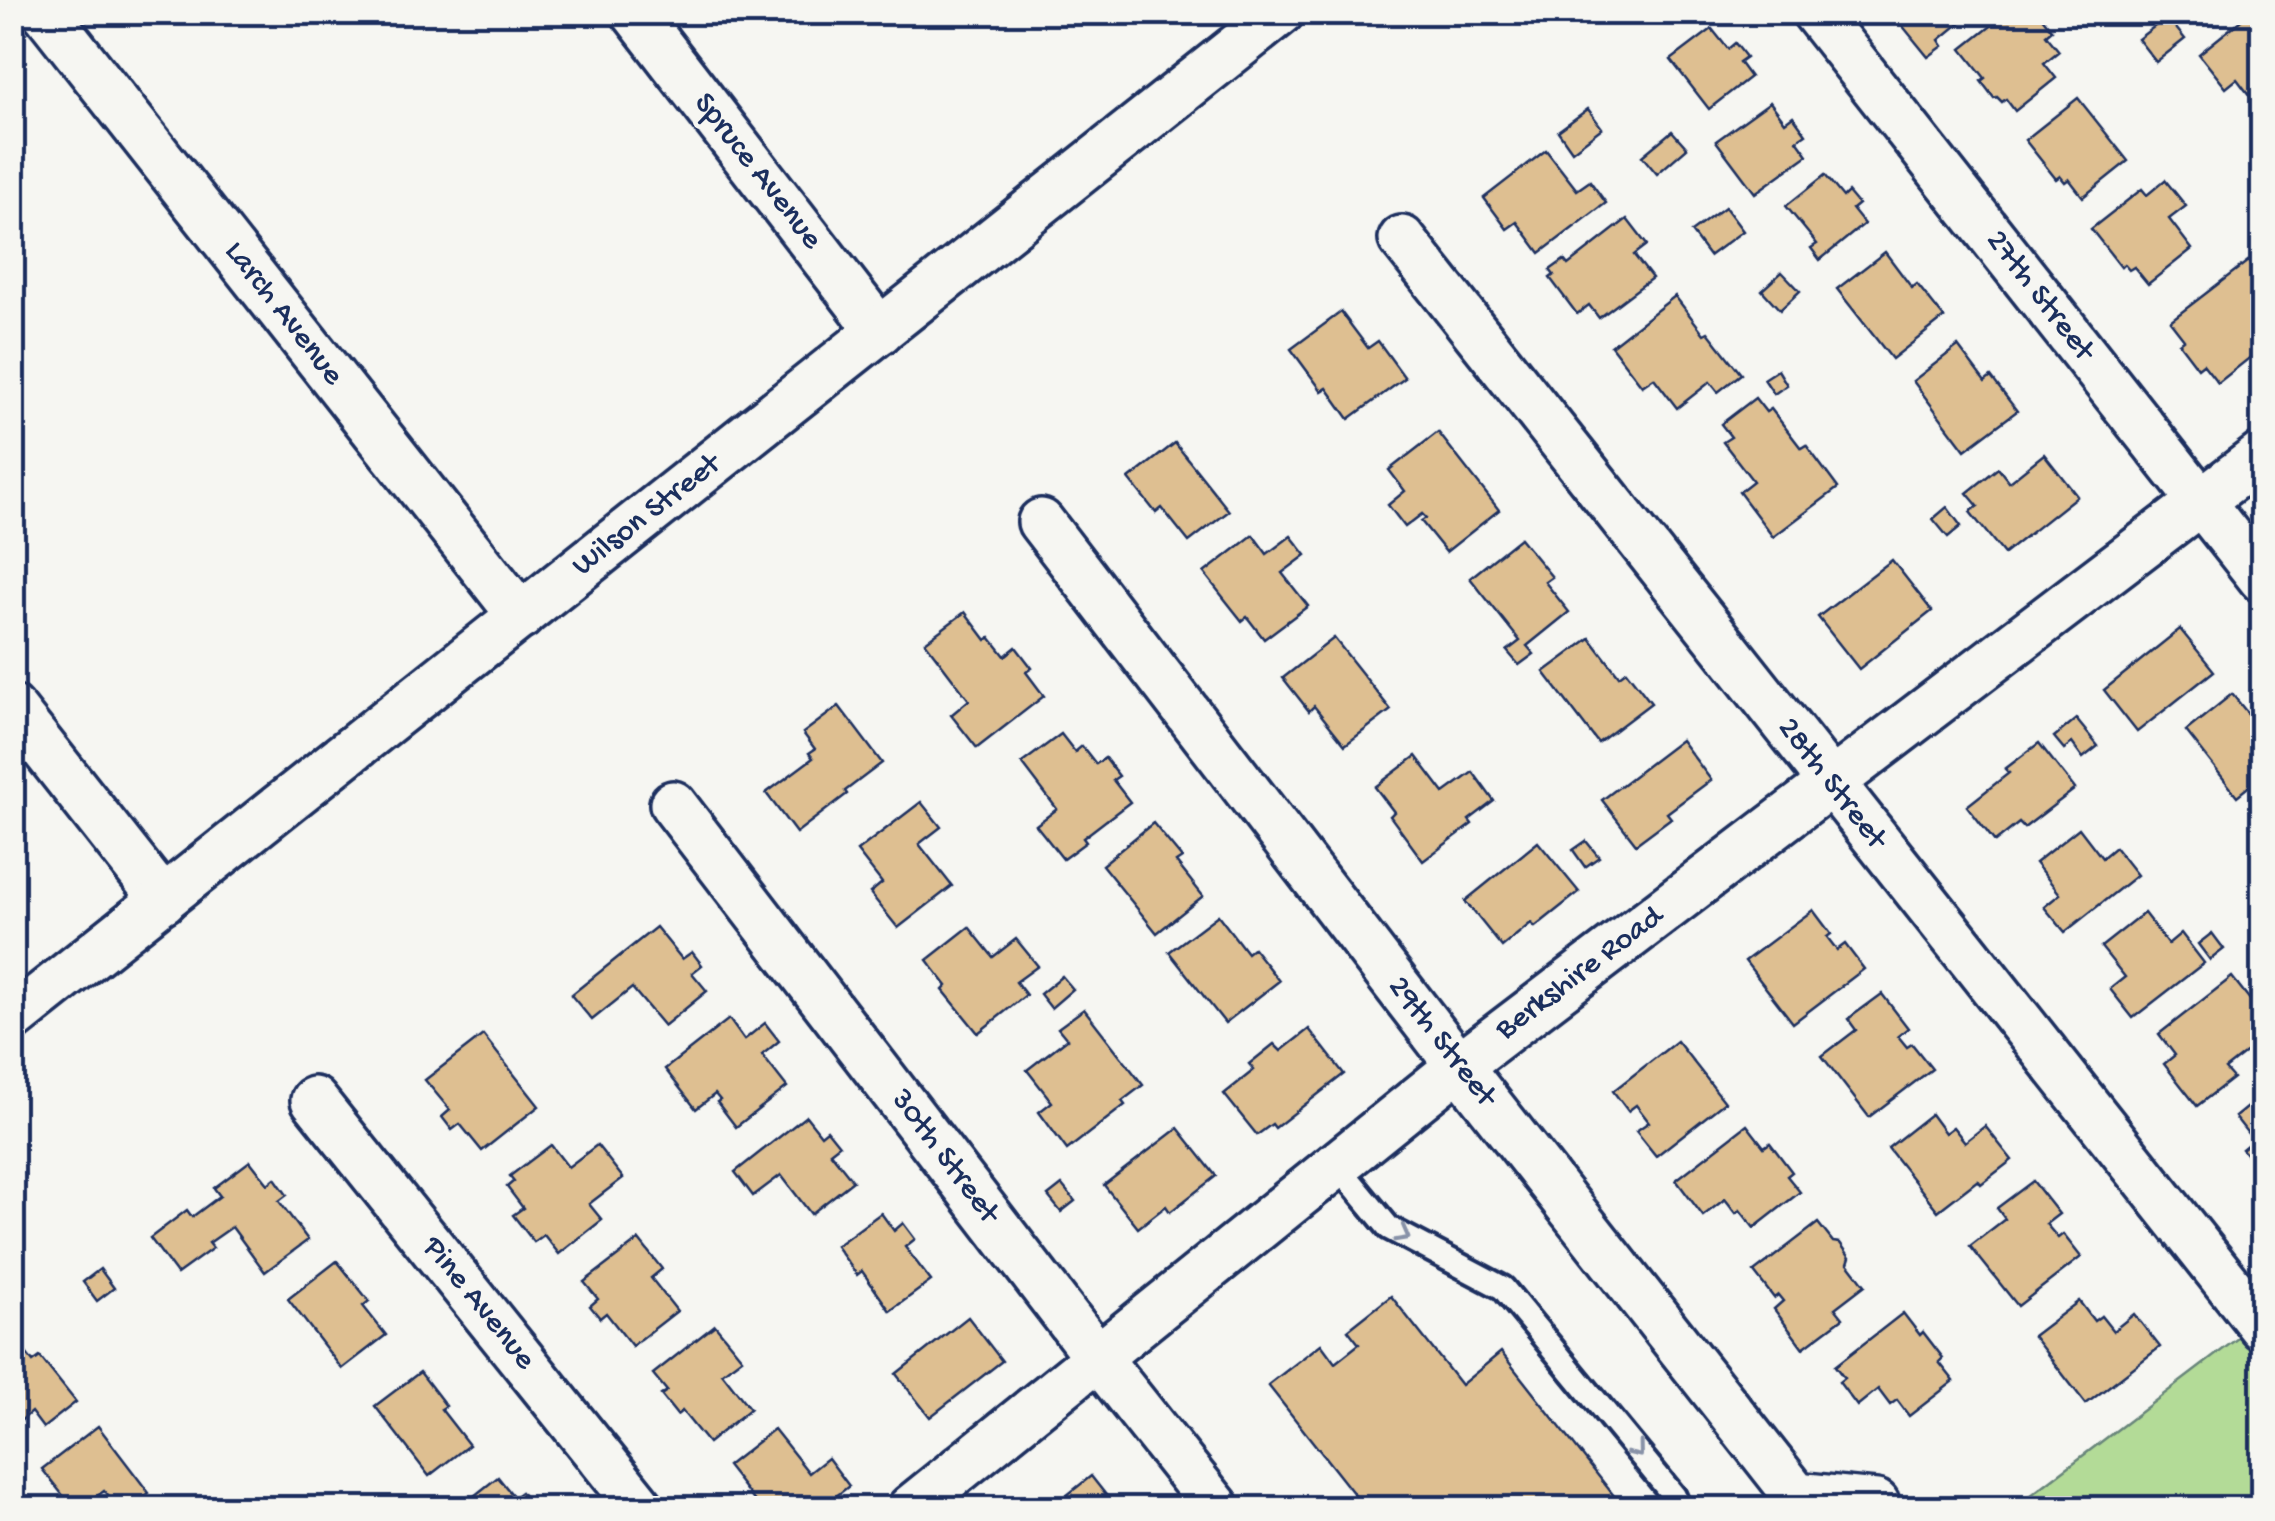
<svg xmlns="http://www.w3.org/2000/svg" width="2275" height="1521" viewBox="0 0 2275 1521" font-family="'Gochi Hand',sans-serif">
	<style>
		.green { fill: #b3db97; stroke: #67857a; stroke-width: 2.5 }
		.building { fill: #debf91; stroke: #1b2f5e; stroke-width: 2.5 }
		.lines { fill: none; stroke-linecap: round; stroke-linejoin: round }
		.lane-casing { stroke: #1b2f5e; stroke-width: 30 }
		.street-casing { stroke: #1b2f5e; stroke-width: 52 }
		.lane { stroke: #f6f6f2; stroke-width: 22 }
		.street { stroke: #f6f6f2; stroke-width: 45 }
		.oneway { stroke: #8892a8 }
		.labels { text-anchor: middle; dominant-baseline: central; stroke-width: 9; stroke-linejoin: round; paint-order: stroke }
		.street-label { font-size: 32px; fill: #1b2f5e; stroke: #f6f6f2 }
	</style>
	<rect width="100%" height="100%" fill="#f6f6f2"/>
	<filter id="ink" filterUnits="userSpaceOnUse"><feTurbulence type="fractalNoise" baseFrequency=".01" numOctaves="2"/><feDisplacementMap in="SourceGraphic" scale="20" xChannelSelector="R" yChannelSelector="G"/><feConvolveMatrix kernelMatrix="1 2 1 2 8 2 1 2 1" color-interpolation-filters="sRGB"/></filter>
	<g filter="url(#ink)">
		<path class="green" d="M2259,1322L2262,1327V1508H2014Z"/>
		<g class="building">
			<path d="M1905,12H1973L1939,40L1943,46L1928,57L1897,19Z"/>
			<path d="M2019,12H2038L2052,30L2046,35L2059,51L2044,63L2056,78L2015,111L2006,99L2002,102L1997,97L1994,98L1981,81L1985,78L1962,49L2005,15L2009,20Z"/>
			<path d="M2251,12H2262V105L2259,108L2237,79L2226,88L2199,54Z"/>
			<path d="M2167,17L2185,39L2156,62L2138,39Z"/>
			<path d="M1712,29L1728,49L1735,43L1746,57L1739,62L1750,77L1709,109L1671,60Z"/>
			<path d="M2078,98L2128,161L2083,197L2069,179L2065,182L2060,176L2056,179L2025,140Z"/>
			<path d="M1770,102L1785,122L1793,116L1806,134L1797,140L1808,155L1755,193L1716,141Z"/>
			<path d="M1588,109L1602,128L1572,151L1558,131Z"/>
			<path d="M1672,131L1687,148L1657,174L1642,156Z"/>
			<path d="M1546,150L1577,190L1590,181L1606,203L1540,253L1517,222L1507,229L1484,198Z"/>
			<path d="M1825,175L1843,197L1848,192L1858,204L1852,209L1864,224L1820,260L1811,248L1817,244L1786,206Z"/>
			<path d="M2165,180L2186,206L2169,219L2192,249L2148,284L2134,267L2129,270L2124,264L2121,267L2091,229L2142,189L2147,195Z"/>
			<path d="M1725,207L1743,231L1709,256L1691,232Z"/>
			<path d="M1627,219L1647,245L1634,255L1652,278L1599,318L1589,305L1577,314L1550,278L1554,275L1550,270L1564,260L1568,265Z"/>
			<path d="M1885,252L1912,288L1917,284L1944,318L1892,359L1837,289Z"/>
			<path d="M2248,261L2262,280V348L2218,383L2203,364L2198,368L2179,343L2184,339L2170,321Z"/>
			<path d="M1782,272L1800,291L1780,310L1762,290Z"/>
			<path d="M1675,296L1704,334L1708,332L1741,374L1718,392L1710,382L1677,408L1654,378L1642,386L1611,346Z"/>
			<path d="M1341,312L1368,348L1378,341L1405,378L1349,419L1327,388L1322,391L1291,349Z"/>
			<path d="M1958,346L1985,382L1991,377L2017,411L1965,450L1913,381Z"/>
			<path d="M1778,370L1787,385L1774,394L1764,379Z"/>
			<path d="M1755,398L1766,412L1771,409L1801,448L1806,445L1838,488L1773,537L1739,492L1753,481L1723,442L1731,437L1721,424Z"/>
			<path d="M1438,432L1499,510L1446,552L1421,521L1426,518L1422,514L1405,527L1388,505L1405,491L1389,470Z"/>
			<path d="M1175,443L1229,511L1189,542L1162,508L1156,513L1129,479Z"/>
			<path d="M2044,454L2077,496L2004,554L1970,512L1978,506L1967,493L1998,468L2009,482Z"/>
			<path d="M1947,507L1961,526L1948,537L1933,519Z"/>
			<path d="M1253,535L1267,554L1291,536L1306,555L1282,573L1308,606L1264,639L1247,617L1242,621L1204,573Z"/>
			<path d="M1520,538L1552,577L1545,582L1569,612L1527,646L1534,654L1519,665L1507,651L1520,641L1470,578Z"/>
			<path d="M1892,560L1932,611L1859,669L1818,617Z"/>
			<path d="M965,612L986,640L990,637L1005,656L1016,647L1032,668L1026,672L1044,696L977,748L951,715L969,700L925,642Z"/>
			<path d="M2180,629L2214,671L2137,732L2104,690Z"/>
			<path d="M1334,638L1391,710L1345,745L1314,706L1309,711L1283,678Z"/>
			<path d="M1590,638L1619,676L1626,671L1651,703L1598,743L1544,672Z"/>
			<path d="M2232,694L2262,731V776L2237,796L2186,731Z"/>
			<path d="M839,706L882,763L845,791L847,794L796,833L766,793L813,758L809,753L815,749L803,733Z"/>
			<path d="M2076,719L2098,746L2083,758L2072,743L2064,749L2054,737Z"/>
			<path d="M1061,734L1075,752L1082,746L1096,764L1105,758L1119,776L1113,780L1130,802L1083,838L1086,842L1063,859L1036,825L1057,809L1022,763Z"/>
			<path d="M1681,740L1711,780L1667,813L1671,818L1636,844L1602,800Z"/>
			<path d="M2039,743L2075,789L2024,828L2019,823L1995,842L1967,806L2009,773L2005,769Z"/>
			<path d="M1416,756L1444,793L1473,772L1494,801L1469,820L1472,824L1423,861L1390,816L1394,812L1375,787Z"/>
			<path d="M921,802L941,827L919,844L952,886L898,928L870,893L882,883L857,851Z"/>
			<path d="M1153,823L1182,858L1176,862L1203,896L1157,933L1102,865Z"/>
			<path d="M2079,828L2102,858L2115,847L2137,875L2065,932L2044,907L2060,894L2035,863Z"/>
			<path d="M1586,841L1599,857L1585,867L1573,850Z"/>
			<path d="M1538,842L1579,892L1535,927L1531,923L1502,947L1465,901Z"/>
			<path d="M1813,910L1831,934L1827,937L1837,950L1845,944L1864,969L1793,1023L1745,961Z"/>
			<path d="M2144,913L2168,944L2181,933L2204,963L2133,1018L2110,989L2125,977L2101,947Z"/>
			<path d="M1218,915L1247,953L1253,948L1279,981L1225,1023L1169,952Z"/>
			<path d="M656,927L682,959L692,952L702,965L692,973L707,991L664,1026L632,988L592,1020L571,995Z"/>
			<path d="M969,927L993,957L1016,939L1038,966L1016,982L1026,995L978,1033L943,990L947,986L927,960Z"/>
			<path d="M2212,933L2224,949L2210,960L2198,944Z"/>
			<path d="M1062,976L1073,989L1051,1008L1040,994Z"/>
			<path d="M2232,977L2262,1015V1040L2225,1069L2233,1078L2197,1106L2164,1064L2175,1055L2159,1034Z"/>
			<path d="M1882,994L1908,1028L1898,1036L1907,1047L1912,1044L1932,1069L1869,1117L1822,1056L1856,1030L1848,1019Z"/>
			<path d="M1084,1009L1143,1085L1122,1101L1125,1105L1067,1150L1039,1112L1052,1102L1027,1070L1067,1039L1058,1028Z"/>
			<path d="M729,1019L744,1040L765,1023L779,1041L762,1055L787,1087L736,1127L717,1102L720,1100L715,1094L696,1109L665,1069Z"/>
			<path d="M1309,1029L1344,1074L1275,1128L1272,1124L1257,1135L1224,1094L1254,1070L1249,1064L1274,1044L1281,1051Z"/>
			<path d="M483,1035L539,1106L482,1151L460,1124L452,1130L442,1117L450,1110L425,1080Z"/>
			<path d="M1677,1041L1725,1102L1656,1156L1636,1131L1649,1122L1636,1105L1628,1111L1613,1091Z"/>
			<path d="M2262,1095V1174L2242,1149L2253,1140L2235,1117Z"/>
			<path d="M1931,1114L1945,1133L1953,1127L1965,1142L1985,1126L2012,1160L1981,1184L1978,1180L1938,1211L1888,1148Z"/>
			<path d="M806,1116L821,1135L827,1130L839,1145L830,1152L853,1181L811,1214L781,1175L753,1196L735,1172Z"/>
			<path d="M1747,1125L1764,1147L1770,1143L1792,1172L1787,1176L1800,1192L1754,1228L1740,1210L1736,1213L1725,1199L1703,1216L1676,1180Z"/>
			<path d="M1178,1128L1216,1176L1170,1212L1166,1206L1138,1228L1104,1185Z"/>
			<path d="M551,1145L568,1167L597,1145L623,1178L589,1204L602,1220L559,1254L544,1235L534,1242L513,1215L523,1208L507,1187L514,1181L510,1176Z"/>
			<path d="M250,1161L268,1184L275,1178L287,1195L279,1201L308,1240L265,1272L232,1227L209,1243L213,1248L177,1274L150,1238L187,1210L192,1217L220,1196L214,1188Z"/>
			<path d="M2033,1181L2059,1214L2046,1224L2058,1238L2063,1234L2081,1257L2018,1306L1970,1246L2005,1219L1997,1208Z"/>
			<path d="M1062,1185L1075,1201L1061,1212L1048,1196Z"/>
			<path d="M881,1213L894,1231L903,1223L915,1239L905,1247L931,1281L890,1311L862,1271L857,1275L836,1246Z"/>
			<path d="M1818,1223L1833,1242L1840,1243L1850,1257L1848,1263L1865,1285L1835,1308L1843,1318L1803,1348L1774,1309L1783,1301L1778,1295L1774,1298L1754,1272Z"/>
			<path d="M639,1240L662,1269L651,1278L677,1311L632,1346L606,1313L600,1318L590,1306L598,1299L584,1282Z"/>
			<path d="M337,1261L369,1301L363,1306L386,1335L342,1369L288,1299Z"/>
			<path d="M100,1269L114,1288L97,1301L83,1282Z"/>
			<path d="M1391,1296L1461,1385L1501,1352L1618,1501L1608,1508H1365L1268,1385L1321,1344L1335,1363L1359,1344L1348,1330Z"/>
			<path d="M2079,1301L2094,1321L2101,1316L2113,1331L2134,1314L2160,1347L2086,1404L2033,1336Z"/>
			<path d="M1903,1313L1920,1335L1923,1332L1943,1358L1939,1362L1954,1381L1909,1416L1897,1400L1890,1405L1878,1389L1857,1406L1839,1382L1844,1378L1835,1366Z"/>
			<path d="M968,1317L1002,1361L930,1417L896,1374Z"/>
			<path d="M715,1325L742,1358L722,1373L750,1409L708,1443L682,1411L677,1415L661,1395L667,1391L653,1374Z"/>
			<path d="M17,1341L33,1362L40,1357L76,1402L43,1428L31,1412L17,1424L12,1419V1345Z"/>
			<path d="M420,1372L446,1406L441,1409L469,1445L429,1476L375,1406Z"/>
			<path d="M98,1426L149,1493L129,1508H117L104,1491L81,1508H73L42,1469Z"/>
			<path d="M774,1429L809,1473L828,1458L849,1486L821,1508H751L756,1503L727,1466Z"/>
			<path d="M1091,1476L1113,1504L1109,1508H1051Z"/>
			<path d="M498,1477L514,1497L521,1492L532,1507L453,1508V1506L465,1497L474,1496Z"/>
		</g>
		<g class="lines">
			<defs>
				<path id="lane" d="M1337,1165L1389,1228L1503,1288L1674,1496L1679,1508"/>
				<g id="street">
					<path d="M45,12L521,616"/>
					<path d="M634,12L880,331"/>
					<path d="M1815,12L2262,579"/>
					<path d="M1402,239L2262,1327"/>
					<path d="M1041,522L1459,1066L1796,1495L1876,1503"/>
					<path d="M12,708L163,900"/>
					<path d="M673,804L1098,1358L1217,1508"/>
					<path d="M12,1019L1281,12"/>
					<path d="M314,1100L641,1508"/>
					<path d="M911,1508L1459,1066L2262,455"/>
				</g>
			</defs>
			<use href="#lane" class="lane-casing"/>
			<use href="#street" class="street-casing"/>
			<use href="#lane" class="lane"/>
			<use href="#street" class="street"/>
		</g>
		<defs><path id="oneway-chevron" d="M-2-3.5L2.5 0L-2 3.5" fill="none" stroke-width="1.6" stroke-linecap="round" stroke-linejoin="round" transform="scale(2.5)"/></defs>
		<g class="oneway">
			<use href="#oneway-chevron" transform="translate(1403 1235) rotate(29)"/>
			<use href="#oneway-chevron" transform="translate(1637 1451) rotate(51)"/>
		</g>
	</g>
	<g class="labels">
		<g class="street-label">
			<text transform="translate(757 172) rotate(52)">Spruce Avenue</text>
			<text transform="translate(2039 296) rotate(52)">27th Street</text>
			<text transform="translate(283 314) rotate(52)">Larch Avenue</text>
			<text transform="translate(647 516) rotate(-38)">Wilson Street</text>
			<text transform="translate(1831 784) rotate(52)">28th Street</text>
			<text transform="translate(1580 974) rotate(-37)">Berkshire Road</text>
			<text transform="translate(1441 1042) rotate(52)">29th Street</text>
			<text transform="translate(944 1157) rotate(53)">30th Street</text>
			<text transform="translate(478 1304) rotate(51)">Pine Avenue</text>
		</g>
	</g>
	<rect width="2275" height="1521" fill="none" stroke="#f6f6f2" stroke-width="50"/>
	<rect x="25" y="25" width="2225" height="1471" fill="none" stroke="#1b2f5e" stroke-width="4" filter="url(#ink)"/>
</svg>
